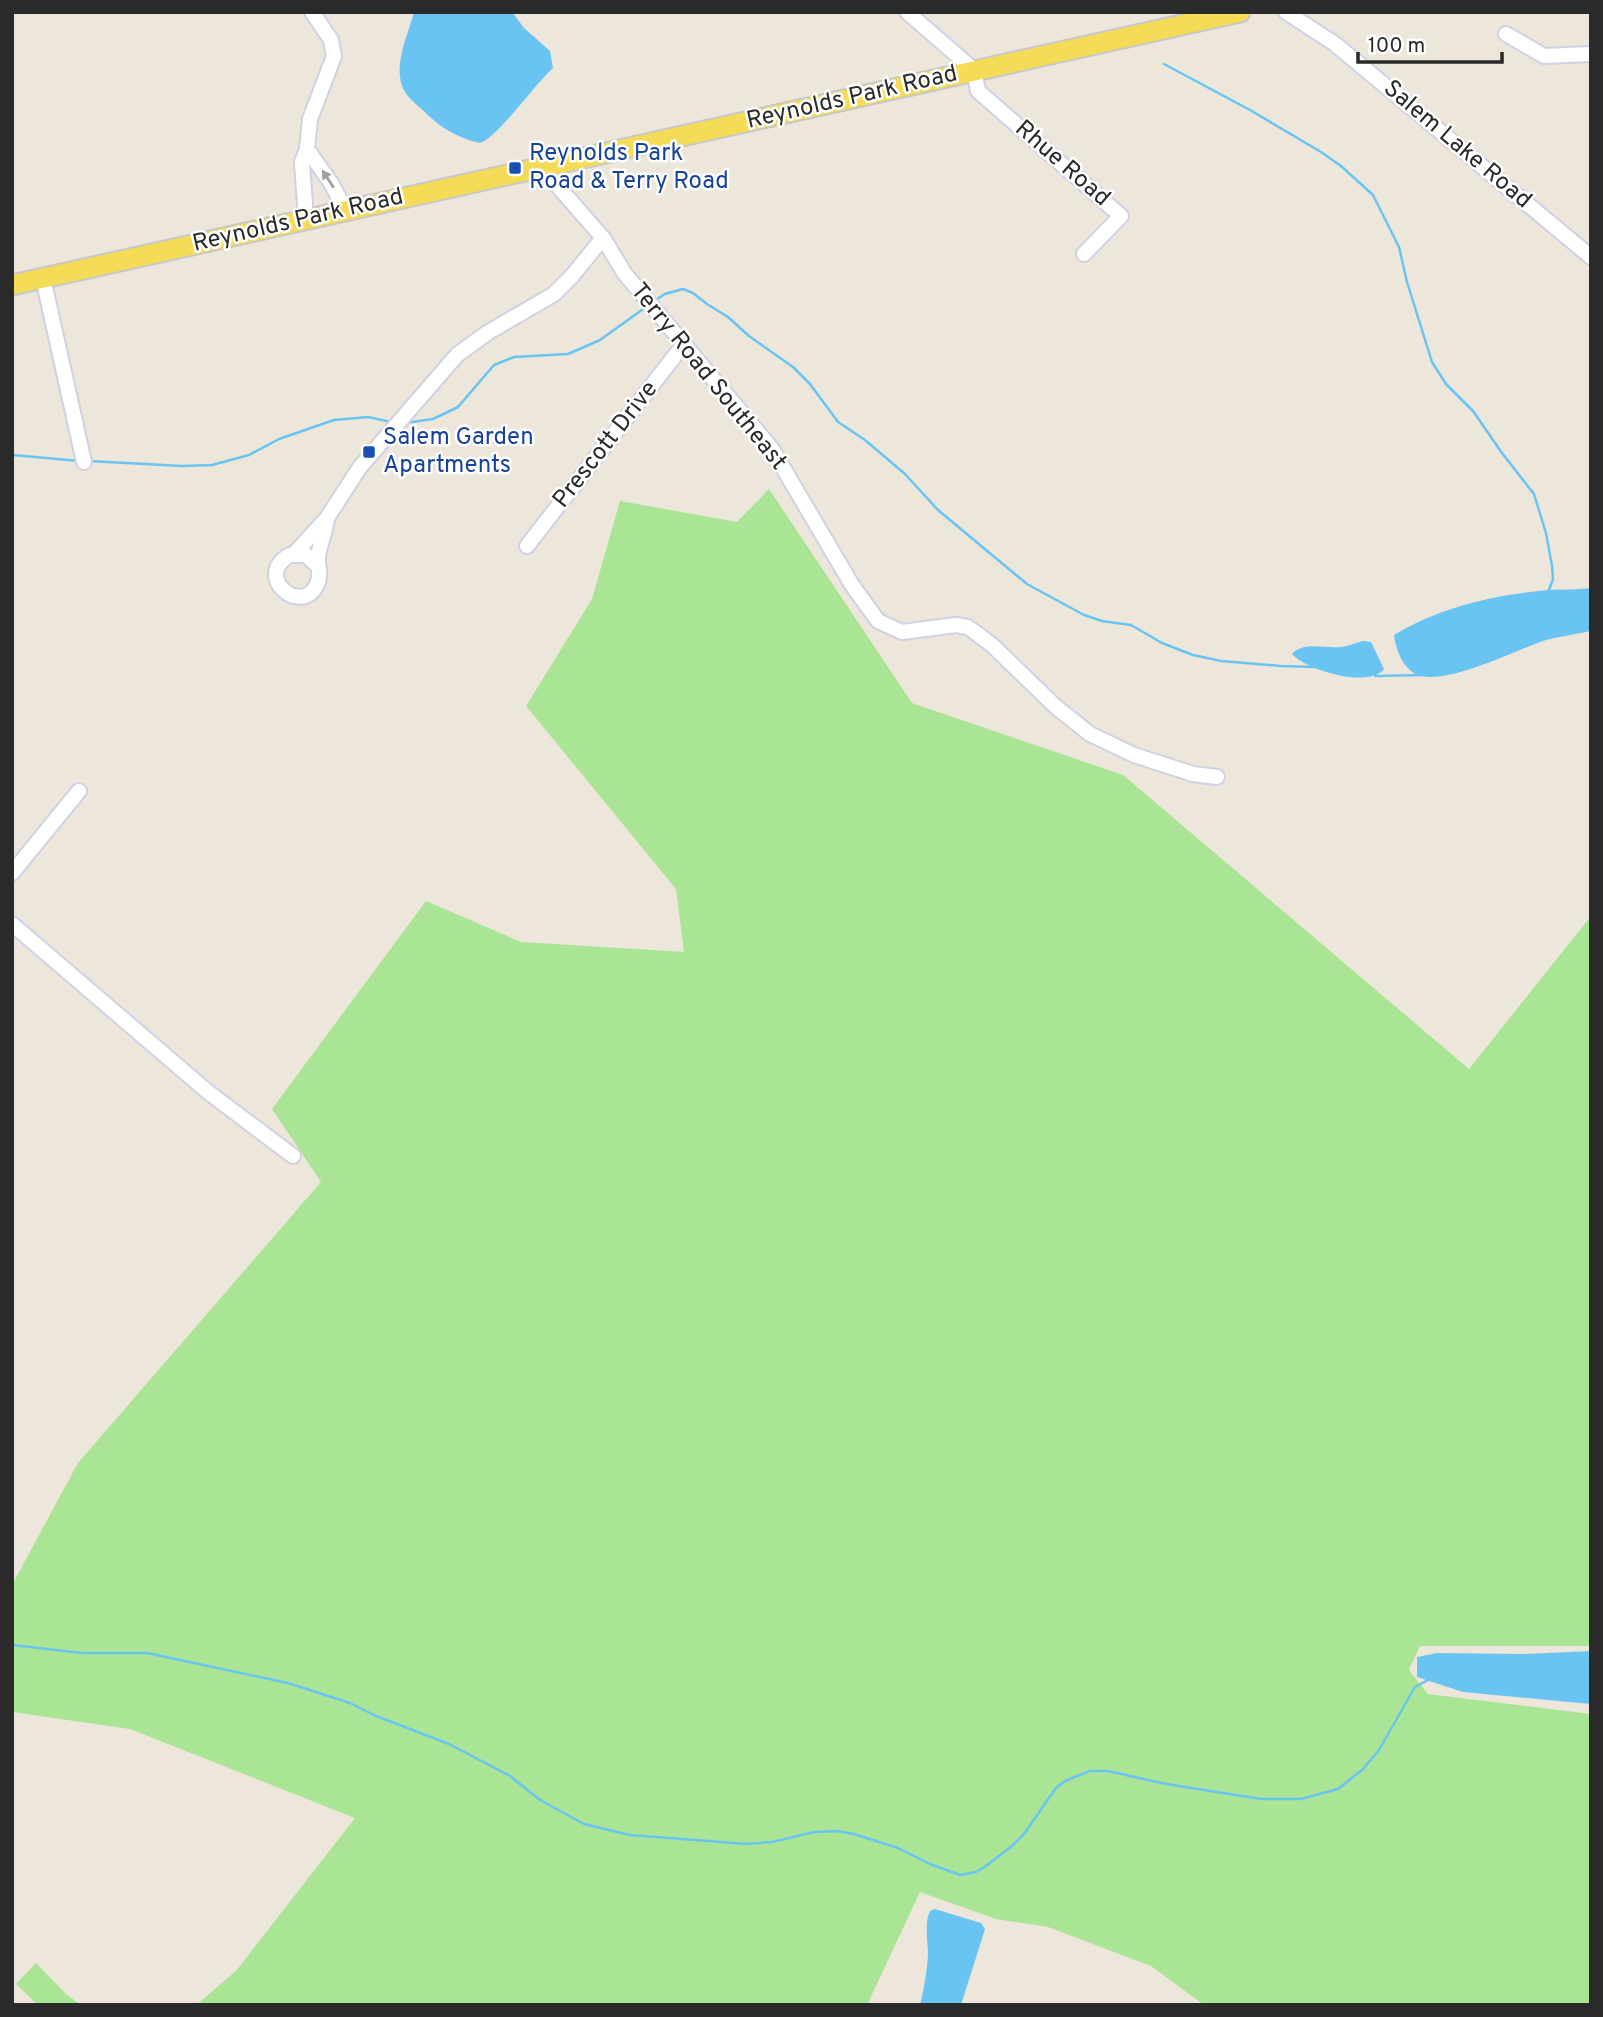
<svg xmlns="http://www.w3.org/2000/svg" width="1603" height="2017" viewBox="0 0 1603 2017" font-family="Overpass,sans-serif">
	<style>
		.green { fill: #aae595 }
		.water { fill: #6ac4f2 }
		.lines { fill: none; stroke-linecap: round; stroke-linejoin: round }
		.stream { stroke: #6ac4f2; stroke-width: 2.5 }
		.minor-casing { stroke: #d0d2e3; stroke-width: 18 }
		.major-casing { stroke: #c8c8c8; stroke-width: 23 }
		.minor { stroke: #fff; stroke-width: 14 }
		.major { stroke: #f5dc57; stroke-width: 19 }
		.oneway { fill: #9f9f9f }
		.transit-dot { fill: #1a4fb4; stroke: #fff; stroke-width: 2.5 }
		.labels { text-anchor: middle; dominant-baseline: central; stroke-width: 5; stroke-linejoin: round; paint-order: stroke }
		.street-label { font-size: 24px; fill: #2a2a2a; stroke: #fff }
		.transit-label { font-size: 24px; fill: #164399; stroke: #fff; text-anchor: start }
	</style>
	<rect width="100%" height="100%" fill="#ece6db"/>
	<g class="green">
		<path d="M769,489L912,703L1123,775L1469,1069L1591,916V1646H1420L1409,1670L1428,1694L1591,1714V2005H1204L1151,1966L1048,1927L996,1919L920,1892L867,2005H196L236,1971L355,1818L130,1729L12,1712V1585L78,1463L321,1182L272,1109L426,901L521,942L684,952L676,889L526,706L592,599L620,501L737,522Z"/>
		<path d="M36,1963L67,1995L81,2005H38L16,1984Z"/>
	</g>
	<g class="water">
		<path d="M414,12H512L524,28L550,51L553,68C535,84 498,137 480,143C461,139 442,129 428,115C421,108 410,100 405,92C391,69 408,35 414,12Z"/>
		<path d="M1591,588V631C1574,635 1559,636 1543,641C1514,651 1445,686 1418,675C1403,669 1396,650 1394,635C1440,607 1494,595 1548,590C1562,589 1577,590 1591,588Z"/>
		<path d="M1363,641L1371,642L1384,669C1369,689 1306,670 1292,654C1304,641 1325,649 1341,647C1348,646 1355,643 1363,641Z"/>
		<path d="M1591,1651V1704L1463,1692L1417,1677V1657L1437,1653L1522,1654Z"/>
		<path d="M935,1909L981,1923L985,1929L961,2005H920C924,1988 927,1972 928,1955C928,1941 924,1923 930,1911Z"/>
	</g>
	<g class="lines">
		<g class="stream">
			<path d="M1164,64L1250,110L1321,152L1341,166L1373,195L1399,247L1407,282L1432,362L1446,384L1473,411L1502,453L1534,494L1546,533L1552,566L1553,579L1549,590"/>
			<path d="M654,301L665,294L683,289L693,293L707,304L728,317L749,336L793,367L810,384L838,422L865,440L905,474L938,510L1027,584L1084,615L1102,621L1131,625L1162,643L1193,655L1221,661L1281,666L1315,667"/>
			<path d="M405,423L433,419L458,407L494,365L514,357L568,354L600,340L646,307"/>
			<path d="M13,455L79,461"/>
			<path d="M89,461L182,466L212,465L249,455L279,439L334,420L368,417L391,422"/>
			<path d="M1375,676L1423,675"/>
			<path d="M12,1645L82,1653H147L288,1683L350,1703L376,1716L449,1744L510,1776L540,1800L584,1824L630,1835L747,1844L772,1842L814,1832L838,1831L854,1834L898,1848L930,1864L960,1875L976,1872L986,1866L1012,1846L1024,1834L1056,1788L1065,1781L1090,1771H1108L1166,1784L1261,1799H1301L1338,1789L1363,1769L1379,1750L1415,1687L1428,1680"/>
		</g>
		<defs>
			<g id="minor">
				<path d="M907,12L974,70L978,91L1121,216L1084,254"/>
				<path d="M1286,12L1335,44L1591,257"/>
				<path d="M1506,34L1544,56L1591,54"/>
				<path d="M307,149L331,183L346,211"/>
				<path d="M542,168L603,238L625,274L772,449L852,585L878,621L902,632L956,625L968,627L992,645L1056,707L1090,734L1134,755L1193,774L1217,777"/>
				<path d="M306,219L302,162L307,149L310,119L334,56L331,40L312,12"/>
				<path d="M43,278L84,462"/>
				<path d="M527,546L684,344"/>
				<path d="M295,553L327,518L360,467L457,355L487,333L554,294L572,276L603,238"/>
				<path d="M318,566L306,555H290C252,576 302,618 317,584C322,575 317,565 318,556C320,543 326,531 327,518"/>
				<path d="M12,873L79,791"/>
				<path d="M12,924L208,1092L293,1156"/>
			</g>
			<path id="major" d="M12,285L1240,12"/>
		</defs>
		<use href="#minor" class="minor-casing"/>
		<use href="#major" class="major-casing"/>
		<use href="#minor" class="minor"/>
		<use href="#major" class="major"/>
	</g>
	<defs><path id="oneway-solid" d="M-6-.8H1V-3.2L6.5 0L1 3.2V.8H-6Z" transform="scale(1.75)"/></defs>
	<use class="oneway" href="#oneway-solid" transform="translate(328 179) rotate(-123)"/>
	<g class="transit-dot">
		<rect x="508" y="161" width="14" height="14" rx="3.5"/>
		<rect x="362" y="445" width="14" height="14" rx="3.5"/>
	</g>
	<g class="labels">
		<g class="street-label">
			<text transform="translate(852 98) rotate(-13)">Reynolds Park Road</text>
			<text transform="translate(1457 145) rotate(40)">Salem Lake Road</text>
			<text transform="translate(1062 164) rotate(41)">Rhue Road</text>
			<text transform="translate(298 221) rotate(-13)">Reynolds Park Road</text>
			<text transform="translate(708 377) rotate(51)">Terry Road Southeast</text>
			<text transform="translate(606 445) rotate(-52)">Prescott Drive</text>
		</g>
		<g class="transit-label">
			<text x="529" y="154">Reynolds Park<tspan x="529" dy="28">Road &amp; Terry Road</tspan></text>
			<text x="383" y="438">Salem Garden<tspan x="383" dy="28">Apartments</tspan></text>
		</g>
	</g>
	<rect width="1603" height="2017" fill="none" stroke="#2a2a2a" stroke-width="28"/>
	<path d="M1358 52v10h144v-10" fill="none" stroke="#2a2a2a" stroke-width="3.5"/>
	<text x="1368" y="52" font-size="21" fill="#2a2a2a" stroke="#ffffff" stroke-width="5" paint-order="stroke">100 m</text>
</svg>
